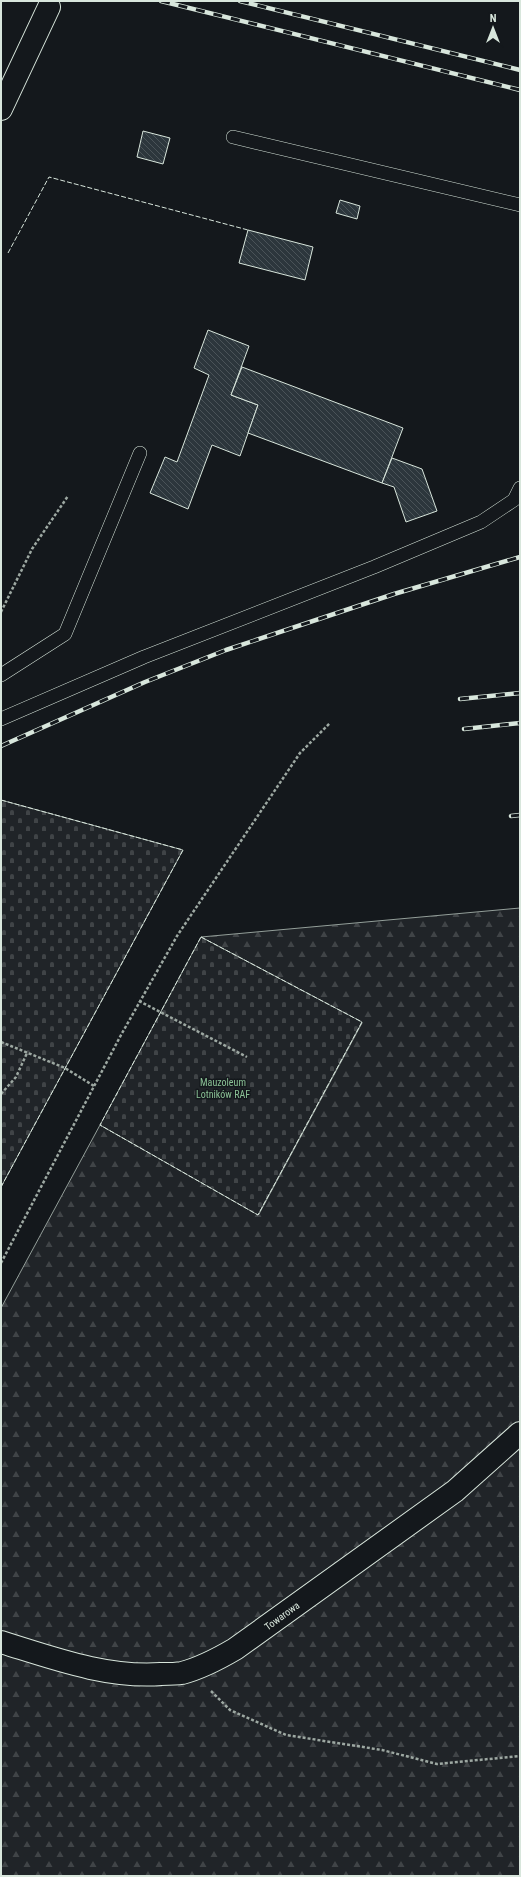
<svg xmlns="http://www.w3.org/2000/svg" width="521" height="1877" viewBox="0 0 521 1877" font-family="'Roboto Condensed',sans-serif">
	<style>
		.forest { fill: url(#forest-firs); stroke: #939e99 }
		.cemetery { fill: url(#cemetery-stones); stroke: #939e99 }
		.building { fill: url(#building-back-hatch); stroke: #d8e6dc }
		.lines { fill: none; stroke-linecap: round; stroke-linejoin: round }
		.service-casing { stroke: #d8e6dc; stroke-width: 14 }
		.minor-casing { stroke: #d8e6dc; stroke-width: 24 }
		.secondary-casing { stroke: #d8e6dc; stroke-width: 24 }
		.path { stroke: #9da8a2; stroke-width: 2.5; stroke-dasharray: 3 2; stroke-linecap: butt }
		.service { stroke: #14181c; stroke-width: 13 }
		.minor { stroke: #14181c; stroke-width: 22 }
		.secondary { stroke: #14181c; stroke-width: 22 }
		.rail-casing { stroke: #d8e6dc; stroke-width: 4.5 }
		.rail { stroke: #14181c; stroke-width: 3; stroke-dasharray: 9; stroke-linecap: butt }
		.fence { stroke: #d8e6dc; stroke-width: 1; stroke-dasharray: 5 2; stroke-linecap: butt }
		.labels { text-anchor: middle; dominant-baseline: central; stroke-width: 3; stroke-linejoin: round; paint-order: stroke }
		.park-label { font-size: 10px; fill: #8ac095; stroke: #14181c }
		.street-label { font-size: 10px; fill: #d8e6dc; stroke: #14181c }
	</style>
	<defs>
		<pattern id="forest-firs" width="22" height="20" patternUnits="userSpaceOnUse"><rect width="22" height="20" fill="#202428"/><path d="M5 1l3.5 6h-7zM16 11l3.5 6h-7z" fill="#404447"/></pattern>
		<pattern id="cemetery-stones" width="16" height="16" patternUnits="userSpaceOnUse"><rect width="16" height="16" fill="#202428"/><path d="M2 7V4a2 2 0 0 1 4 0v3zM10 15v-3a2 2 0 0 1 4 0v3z" fill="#404447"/></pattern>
		<pattern id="building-back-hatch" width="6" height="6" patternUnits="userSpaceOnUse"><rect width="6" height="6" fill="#2c363c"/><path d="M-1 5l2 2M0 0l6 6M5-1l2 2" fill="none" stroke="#4a5358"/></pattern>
	</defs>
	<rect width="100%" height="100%" fill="#14181c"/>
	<path class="forest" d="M520,908V1876H1V1308L100,1125L259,1214L362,1023L201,937Z"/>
	<g class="cemetery">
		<path d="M1,800L183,850L1,1187Z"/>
		<path d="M201,937L362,1022L258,1215L100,1125Z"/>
	</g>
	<g class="building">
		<path d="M143,131L170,138L163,164L137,157Z"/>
		<path d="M340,200L360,206L357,219L336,213Z"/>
		<path d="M248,230L313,247L305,280L239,263Z"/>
		<path d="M208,330L249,346L231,395L258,405L240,456L212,445L188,509L150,493L165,457L177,462L209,375L194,368Z"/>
		<path d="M242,367L403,428L382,483L248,433L258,405L231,395Z"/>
		<path d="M392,458L422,469L437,511L406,522L394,487L382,483Z"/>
	</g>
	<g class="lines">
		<defs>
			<g id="service">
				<path d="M233,137L520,205"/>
				<path d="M1,675L65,634L140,453"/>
				<path d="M1,719L144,657L374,567L481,522L514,500L520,488"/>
			</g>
			<path id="minor" d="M1,1642C53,1658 106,1678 161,1674C168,1674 176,1674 182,1673C201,1668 218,1659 235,1649L455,1491L520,1433"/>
			<path id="secondary" d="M1,109L49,7"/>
		</defs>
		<use href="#service" class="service-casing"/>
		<use href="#minor" class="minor-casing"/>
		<use href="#secondary" class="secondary-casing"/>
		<g class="path">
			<path d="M1,612L32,549L68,496"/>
			<path d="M139,1001L247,1057"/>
			<path d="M1,1042L65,1068L94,1086"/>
			<path d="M1,1094L16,1077L27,1053"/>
			<path d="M1,1263L121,1035L177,936L300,753L330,723"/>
			<path d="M211,1691L230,1710L286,1735L382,1750L437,1764L520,1756"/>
		</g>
		<use href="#service" class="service"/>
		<use href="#minor" class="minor"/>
		<use href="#secondary" class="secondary"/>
		<defs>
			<g id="rail">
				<path d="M161,1L520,90"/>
				<path d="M240,1L520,70"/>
				<path d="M460,699L520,693"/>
				<path d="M464,729L520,723"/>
				<path d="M1,746L145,682L226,650L394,594L520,557"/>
				<path d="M511,816L520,815"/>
			</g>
		</defs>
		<use href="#rail" class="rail-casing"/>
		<use href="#rail" class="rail"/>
		<g class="fence">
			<path d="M8,253L49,177L248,230"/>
			<path d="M1,800L183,850L1,1187"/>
			<path d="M201,937L362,1022L258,1215L100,1125Z"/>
		</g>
	</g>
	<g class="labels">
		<g class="park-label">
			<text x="223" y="1082">Mauzoleum<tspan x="223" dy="12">Lotników RAF</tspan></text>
		</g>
		<g class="street-label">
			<text transform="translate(282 1616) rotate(-36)">Towarowa</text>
		</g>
	</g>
	<rect width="521" height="1877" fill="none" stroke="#d8e6dc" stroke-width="4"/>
	<g transform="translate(493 28)" stroke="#14181c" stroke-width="3" paint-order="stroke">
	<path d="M0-3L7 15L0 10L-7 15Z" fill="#d8e6dc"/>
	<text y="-6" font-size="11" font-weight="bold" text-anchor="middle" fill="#d8e6dc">N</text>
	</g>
</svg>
